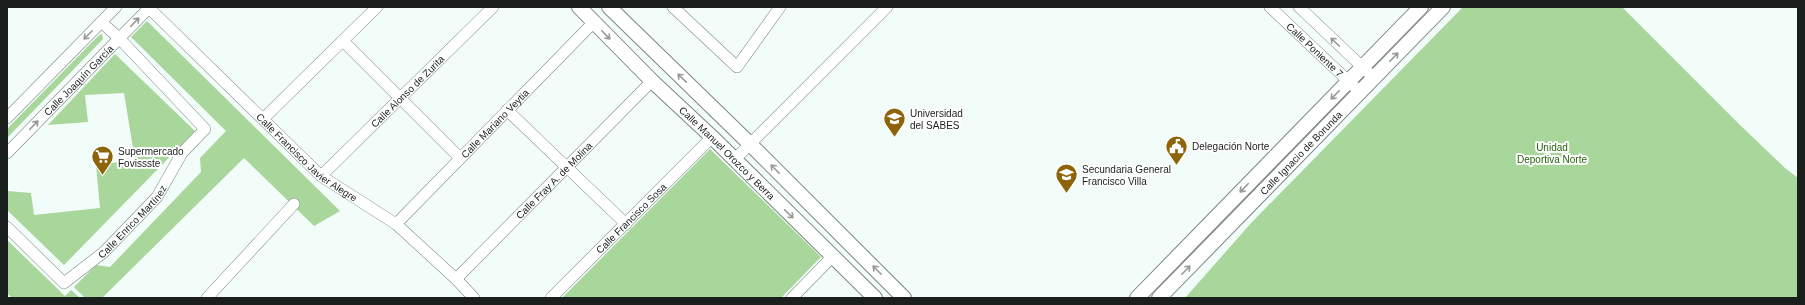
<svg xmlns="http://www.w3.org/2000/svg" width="1805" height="305" viewBox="0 0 1805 305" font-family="Arial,sans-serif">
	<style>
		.green { fill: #a9d69a }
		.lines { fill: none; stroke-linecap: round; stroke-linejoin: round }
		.minor-casing { stroke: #7c8683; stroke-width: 12 }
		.tertiary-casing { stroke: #7c8683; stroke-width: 16 }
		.minor { stroke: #fff; stroke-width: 11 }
		.tertiary { stroke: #fff; stroke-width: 14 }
		.oneway { stroke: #989a99 }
		.labels { text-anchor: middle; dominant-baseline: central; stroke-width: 4; stroke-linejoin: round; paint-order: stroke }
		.street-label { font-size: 10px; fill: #1a1e1d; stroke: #fff }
		.poi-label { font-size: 10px; fill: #1a1e1d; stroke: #fff; text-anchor: start }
		.park-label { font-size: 10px; fill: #28610c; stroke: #fff }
	</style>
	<rect width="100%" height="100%" fill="#f2fcf9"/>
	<g class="green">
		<path d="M1463,7H1622L1740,125L1785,168L1798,178V298H1185L1252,222Z"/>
		<path d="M147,21L340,211L314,226L244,158L102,298H85L74,287L96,265L110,267L201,172L200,158L226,131L131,37Z"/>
		<path d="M102,34L103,39L7,138V129L99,35Z"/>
		<path d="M115,54L195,131L64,265L7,210V191L31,193L34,215L100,208L96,165L135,160L124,93L85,95L88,122L48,125Z"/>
		<path d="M710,149L821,257L781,298H562Z"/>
		<path d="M7,240L65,296L71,290L80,298H12L7,293Z"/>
	</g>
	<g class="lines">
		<defs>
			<g id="minor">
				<path id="s1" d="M148,7L321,176L396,224L456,279L474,298"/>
				<path d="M673,7L737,67L780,7"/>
				<path id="s2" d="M1270,7L1361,93"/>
				<path d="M1299,7L1374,78"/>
				<path d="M343,41L460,158"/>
				<path d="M507,110L626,224"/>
				<path d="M7,118L116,7"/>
				<path d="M263,119L377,7"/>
				<path id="s3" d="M7,153L150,7"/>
				<path d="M734,160L887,7"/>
				<path id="s4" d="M321,176L493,7"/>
				<path id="s5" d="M396,224L594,22"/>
				<path id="s6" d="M7,227L64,283L104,252L157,197L182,153L205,129L119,38L101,22"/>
				<path id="s7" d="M456,279L652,81"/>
				<path d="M207,298L294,204"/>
				<path id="s8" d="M551,298L712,137"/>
				<path d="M792,298L833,256"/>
			</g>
			<g id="tertiary">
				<path id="s9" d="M579,7L652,81L712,137L875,298"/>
				<path d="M609,7L750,144L904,298"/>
				<path d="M1137,298L1421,7"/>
				<path id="s10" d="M1159,298L1443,7"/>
			</g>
		</defs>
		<use href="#minor" class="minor-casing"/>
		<use href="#tertiary" class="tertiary-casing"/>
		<use href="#minor" class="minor"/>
		<use href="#tertiary" class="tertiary"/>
	</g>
	<defs><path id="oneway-shaft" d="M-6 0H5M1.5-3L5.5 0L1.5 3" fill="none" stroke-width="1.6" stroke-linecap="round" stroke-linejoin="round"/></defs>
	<g class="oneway">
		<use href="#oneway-shaft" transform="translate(135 22) rotate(-46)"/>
		<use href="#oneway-shaft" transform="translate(88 35) rotate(135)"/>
		<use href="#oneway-shaft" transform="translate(606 35) rotate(46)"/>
		<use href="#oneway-shaft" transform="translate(1335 42) rotate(-136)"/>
		<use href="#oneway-shaft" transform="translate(1394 57) rotate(-46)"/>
		<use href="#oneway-shaft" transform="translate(682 78) rotate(-136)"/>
		<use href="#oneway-shaft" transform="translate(1335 95) rotate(134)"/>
		<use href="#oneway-shaft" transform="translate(34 125) rotate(-46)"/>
		<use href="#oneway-shaft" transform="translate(775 169) rotate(-135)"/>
		<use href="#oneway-shaft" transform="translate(1244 188) rotate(134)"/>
		<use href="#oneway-shaft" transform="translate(789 214) rotate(44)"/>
		<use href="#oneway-shaft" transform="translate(877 270) rotate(-135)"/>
		<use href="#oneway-shaft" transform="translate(1186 270) rotate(-45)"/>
	</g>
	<defs>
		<symbol id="university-pin" viewBox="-11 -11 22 30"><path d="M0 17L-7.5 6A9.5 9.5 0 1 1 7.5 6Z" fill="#8d6408" stroke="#fff"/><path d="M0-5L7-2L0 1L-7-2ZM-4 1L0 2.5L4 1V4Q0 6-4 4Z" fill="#fff"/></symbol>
		<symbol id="civic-pin" viewBox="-11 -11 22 30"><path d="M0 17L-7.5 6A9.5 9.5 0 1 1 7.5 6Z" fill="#8d6408" stroke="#fff"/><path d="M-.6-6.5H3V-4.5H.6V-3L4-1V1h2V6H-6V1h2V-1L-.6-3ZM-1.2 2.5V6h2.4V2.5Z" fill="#fff"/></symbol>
		<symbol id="supermarket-pin" viewBox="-11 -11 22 30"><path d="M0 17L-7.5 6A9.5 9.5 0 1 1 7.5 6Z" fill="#8d6408" stroke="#fff"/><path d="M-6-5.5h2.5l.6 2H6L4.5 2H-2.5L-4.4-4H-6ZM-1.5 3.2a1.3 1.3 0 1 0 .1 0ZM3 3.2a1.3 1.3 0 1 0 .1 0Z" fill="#fff"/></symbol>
		<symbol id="school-pin" viewBox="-11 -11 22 30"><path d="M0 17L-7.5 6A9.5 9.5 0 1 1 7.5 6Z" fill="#8d6408" stroke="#fff"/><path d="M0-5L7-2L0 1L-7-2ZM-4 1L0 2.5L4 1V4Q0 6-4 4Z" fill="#fff"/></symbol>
	</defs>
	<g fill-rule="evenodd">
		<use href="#university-pin" x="882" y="106" width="25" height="34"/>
		<use href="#civic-pin" x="1164" y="134" width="25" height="34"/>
		<use href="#supermarket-pin" x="90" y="144" width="25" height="34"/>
		<use href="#school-pin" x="1054" y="162" width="25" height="34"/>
	</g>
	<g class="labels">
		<g class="street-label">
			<text stroke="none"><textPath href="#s2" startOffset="62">Calle Poniente 7</textPath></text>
			<text stroke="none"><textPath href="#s3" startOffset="102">Calle Joaquín García</textPath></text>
			<text stroke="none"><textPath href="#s4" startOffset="121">Calle Alonso de Zurita</textPath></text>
			<text stroke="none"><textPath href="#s5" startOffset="141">Calle Mariano Veytia</textPath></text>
			<text stroke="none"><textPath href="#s9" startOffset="208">Calle Manuel Orozco y Berra</textPath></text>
			<text stroke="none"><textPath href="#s10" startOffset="203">Calle Ignacio de Borunda</textPath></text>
			<text stroke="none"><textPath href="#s1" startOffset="219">Calle Francisco Javier Alegre</textPath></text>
			<text stroke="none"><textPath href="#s7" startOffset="139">Calle Fray A. de Molina</textPath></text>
			<text stroke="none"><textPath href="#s8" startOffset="113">Calle Francisco Sosa</textPath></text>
			<text stroke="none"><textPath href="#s6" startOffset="172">Calle Enrico Martínez</textPath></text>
		</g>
		<g class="poi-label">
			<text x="910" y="113">Universidad<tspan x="910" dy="12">del SABES</tspan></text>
			<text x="1192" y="146">Delegación Norte</text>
			<text x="118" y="151">Supermercado<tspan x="118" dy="12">Fovissste</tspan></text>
			<text x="1082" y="169">Secundaria General<tspan x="1082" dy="12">Francisco Villa</tspan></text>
		</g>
		<g class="park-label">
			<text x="1552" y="147">Unidad<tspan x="1552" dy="12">Deportiva Norte</tspan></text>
		</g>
	</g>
	<rect width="1805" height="305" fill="none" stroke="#1a1e1d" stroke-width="16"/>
</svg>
